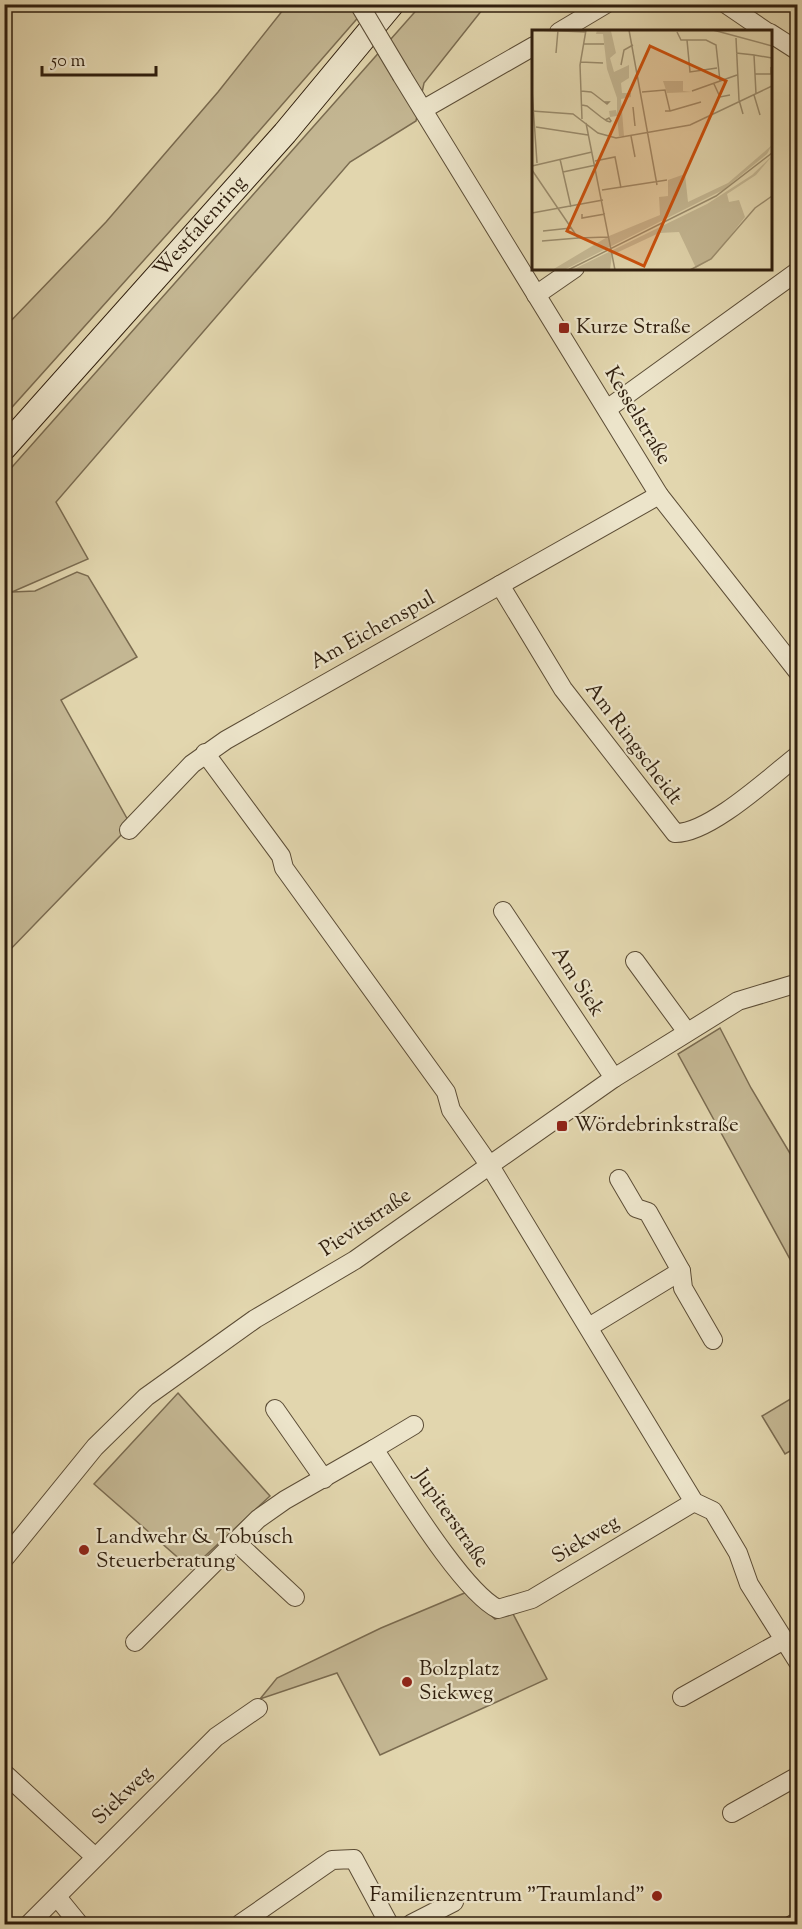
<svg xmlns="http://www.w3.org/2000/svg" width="802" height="1929" viewBox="0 0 802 1929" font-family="'Sorts Mill Goudy',serif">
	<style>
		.green { fill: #c4b793; stroke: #7a6b50; stroke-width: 1.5 }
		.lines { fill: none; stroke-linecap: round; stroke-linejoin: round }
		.minor-casing { stroke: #5c4d36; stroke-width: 20 }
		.secondary-casing { stroke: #301f0e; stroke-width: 26 }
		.minor { stroke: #ece4ca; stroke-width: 18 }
		.secondary { stroke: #ece4ca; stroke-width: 24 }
		.minor-bridge-casing { stroke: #5c4d36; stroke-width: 20; stroke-linecap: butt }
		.minor-bridge { stroke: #ece4ca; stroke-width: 18 }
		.poi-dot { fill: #8f2418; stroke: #ece4ca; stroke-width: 2 }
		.labels { text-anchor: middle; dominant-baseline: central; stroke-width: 4.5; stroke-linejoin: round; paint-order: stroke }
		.street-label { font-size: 21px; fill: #301f0e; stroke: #ece4ca }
		.poi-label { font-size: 21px; fill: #301f0e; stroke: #ece4ca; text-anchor: start }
		.inset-road { fill: none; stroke: #9b8d6e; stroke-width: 1.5 }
		.view { fill: #cc500c; fill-opacity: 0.15; stroke: #cc500c; stroke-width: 3 }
		.inset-edge { fill: none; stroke: #301f0e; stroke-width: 3 }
	</style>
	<rect width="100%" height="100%" fill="#e2d6ae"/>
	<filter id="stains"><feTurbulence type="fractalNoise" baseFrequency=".00333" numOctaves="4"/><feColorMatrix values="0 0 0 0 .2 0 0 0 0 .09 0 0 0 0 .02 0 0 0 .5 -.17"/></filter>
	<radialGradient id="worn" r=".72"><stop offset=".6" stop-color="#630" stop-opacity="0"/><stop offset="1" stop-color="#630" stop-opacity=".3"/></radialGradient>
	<g class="green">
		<path d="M287,5H369L232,162L5,415L4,328L106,222L218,92Z"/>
		<path d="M421,5H486L424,83L416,121L350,162L56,502L88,559L12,592L35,591L77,572L88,576L137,657L61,700L129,822L124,832L5,955V475Z"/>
		<path d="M720,1028L751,1088L797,1165V1272L678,1054Z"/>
		<path d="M178,1393L270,1496L191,1569L94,1484Z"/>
		<path d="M797,1395V1447L785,1454L762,1416Z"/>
		<path d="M467,1592L495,1619L512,1612L547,1679L380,1755L337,1673L260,1699L277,1678L381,1628Z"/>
	</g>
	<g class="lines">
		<defs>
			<g id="minor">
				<path d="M726,4L767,32"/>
				<path d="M559,32L606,4"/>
				<path d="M770,33L798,51"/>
				<path d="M402,76L659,495L798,672"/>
				<path d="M424,109L534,46"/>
				<path d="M536,295L575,268"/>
				<path d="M607,409L798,271"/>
				<path d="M500,585L563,689L675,833C709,834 770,777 798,755"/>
				<path d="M205,753L281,856L284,868L446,1092L451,1110L490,1166L694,1502L713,1511L738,1553L749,1584L798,1662"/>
				<path d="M129,830L192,764L226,740L659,495"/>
				<path d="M503,911L614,1078"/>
				<path d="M635,961L687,1032"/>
				<path d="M619,1179L636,1208L648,1212L681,1271L683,1288L713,1340"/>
				<path d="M589,1327L681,1271"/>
				<path d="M275,1409L324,1479"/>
				<path d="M414,1425L374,1449C399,1486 462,1591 498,1609L532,1599L694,1502"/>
				<path d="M235,1541L295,1597"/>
				<path d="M4,1559L95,1447L146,1397L255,1319L355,1260L614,1078L738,1001L798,983"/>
				<path d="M135,1642L258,1519L285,1500L374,1449"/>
				<path d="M682,1697L784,1640"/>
				<path d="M4,1773L94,1856"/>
				<path d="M732,1813L798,1776"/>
				<path d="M57,1897L79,1924"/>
				<path d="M29,1924L216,1737L258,1708"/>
				<path d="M240,1924L332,1860L354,1859L389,1924"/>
				<path d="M411,1924L454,1902"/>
				<path d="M793,1924L798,1922"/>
			</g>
			<g id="secondary">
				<path id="s1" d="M4,448L285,133L392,4"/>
			</g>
		</defs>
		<use href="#minor" class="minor-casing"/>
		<use href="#secondary" class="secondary-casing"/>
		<use href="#minor" class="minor"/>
		<use href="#secondary" class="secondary"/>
		<defs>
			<path id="minor-bridge" d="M359,4L402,76"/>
		</defs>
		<use href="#minor-bridge" class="minor-bridge-casing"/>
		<use href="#minor-bridge" class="minor-bridge"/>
	</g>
	<g class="poi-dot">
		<rect x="558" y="322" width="12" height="12" rx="3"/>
		<rect x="556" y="1120" width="12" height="12" rx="3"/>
		<circle cx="84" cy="1550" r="6"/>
		<circle cx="407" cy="1682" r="6"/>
		<circle cx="657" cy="1896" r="6"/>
	</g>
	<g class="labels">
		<g class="street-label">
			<text stroke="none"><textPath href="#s1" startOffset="296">Westfalenring</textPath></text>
			<text transform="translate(637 416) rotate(59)">Kesselstraße</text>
			<text transform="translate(373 631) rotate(-29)">Am Eichenspul</text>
			<text transform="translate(633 744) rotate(53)">Am Ringscheidt</text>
			<text transform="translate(577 982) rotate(57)">Am Siek</text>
			<text transform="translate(366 1223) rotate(-34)">Pievitstraße</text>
			<text transform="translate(451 1519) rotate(55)">Jupiterstraße</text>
			<text transform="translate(586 1540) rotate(-31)">Siekweg</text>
			<text transform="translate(123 1796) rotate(-44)">Siekweg</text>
		</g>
		<g class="poi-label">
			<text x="576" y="328">Kurze Straße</text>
			<text x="574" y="1126">Wördebrinkstraße</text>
			<text x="96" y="1538">Landwehr &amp; Tobusch<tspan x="96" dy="24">Steuerberatung</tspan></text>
			<text x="419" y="1670">Bolzplatz<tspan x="419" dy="24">Siekweg</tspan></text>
			<text x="645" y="1896" text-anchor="end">Familienzentrum "Traumland"</text>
		</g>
	</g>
	<g transform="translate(532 30)">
		<rect width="240" height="240" fill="#e2d6ae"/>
		<path d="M65,0L79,1L84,23L78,28L82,42L97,35V48L89,53L90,63H99V67L89,69L92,106H87L85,86L78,87L77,81L84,80L85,84V68L75,39L71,4H64ZM131,51H151V61L160,62L135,63ZM240,115L235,124L191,160L32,240H20L77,206L128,185L127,167L136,166V150L153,144L156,172L196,153ZM240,126L224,145L195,164L197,172L207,170L213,187L180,229L164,238L147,202L127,203L80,225L78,240H40L175,174L220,145Z" fill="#c4b793"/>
		<path class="inset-road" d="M5,0L54,2M97,0L125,155M181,0L240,16M145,2L149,10H174L184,15L188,51M204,8L207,70L211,84M155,10L158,42L185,38M52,14H72M24,23L26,0M204,23L222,25L224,64M222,25L240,28M48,32L71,33M89,35L92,20L101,15M223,44H239V37M182,54L188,67L198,65M0,60L5,133M49,61L59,62L62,64L71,71L75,74L77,72H72M160,61L205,45M110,62L133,60L138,81H133M222,65L228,85M50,75L55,76L69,87L75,91L78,92L79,91L77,88L73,90M101,77L103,96M0,81L41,84L66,103L84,108L158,95L240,56M138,81L169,72M50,89L48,35L54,0M54,93L83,240M4,97L56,105M99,106L103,127M28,129L39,177M63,131L83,127L89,158M0,136L60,122M0,140L46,208L76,207M31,142L64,135M70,160L135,150M0,183L71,170M50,184V188L73,184M11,201L39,198M10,211L46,208M36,240L184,166L240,123M158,240L179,229L223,178L240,166"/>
		<path class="view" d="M118,16L194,51L112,236L35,201Z"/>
		<rect width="240" height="240" class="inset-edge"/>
	</g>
	<rect width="802" height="1929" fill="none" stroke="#e2d6ae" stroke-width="24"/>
	<rect x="6" y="6" width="790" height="1917" fill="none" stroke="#301f0e" stroke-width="3"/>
	<rect x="12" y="12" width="778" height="1905" fill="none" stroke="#301f0e" stroke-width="1.5"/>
	<path d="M42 66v9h114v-9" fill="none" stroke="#301f0e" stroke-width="3"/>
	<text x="51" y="66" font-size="18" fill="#301f0e" stroke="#ece4ca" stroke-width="4.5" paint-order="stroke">50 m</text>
	<rect width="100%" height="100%" filter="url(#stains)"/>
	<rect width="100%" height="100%" fill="url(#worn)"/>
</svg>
